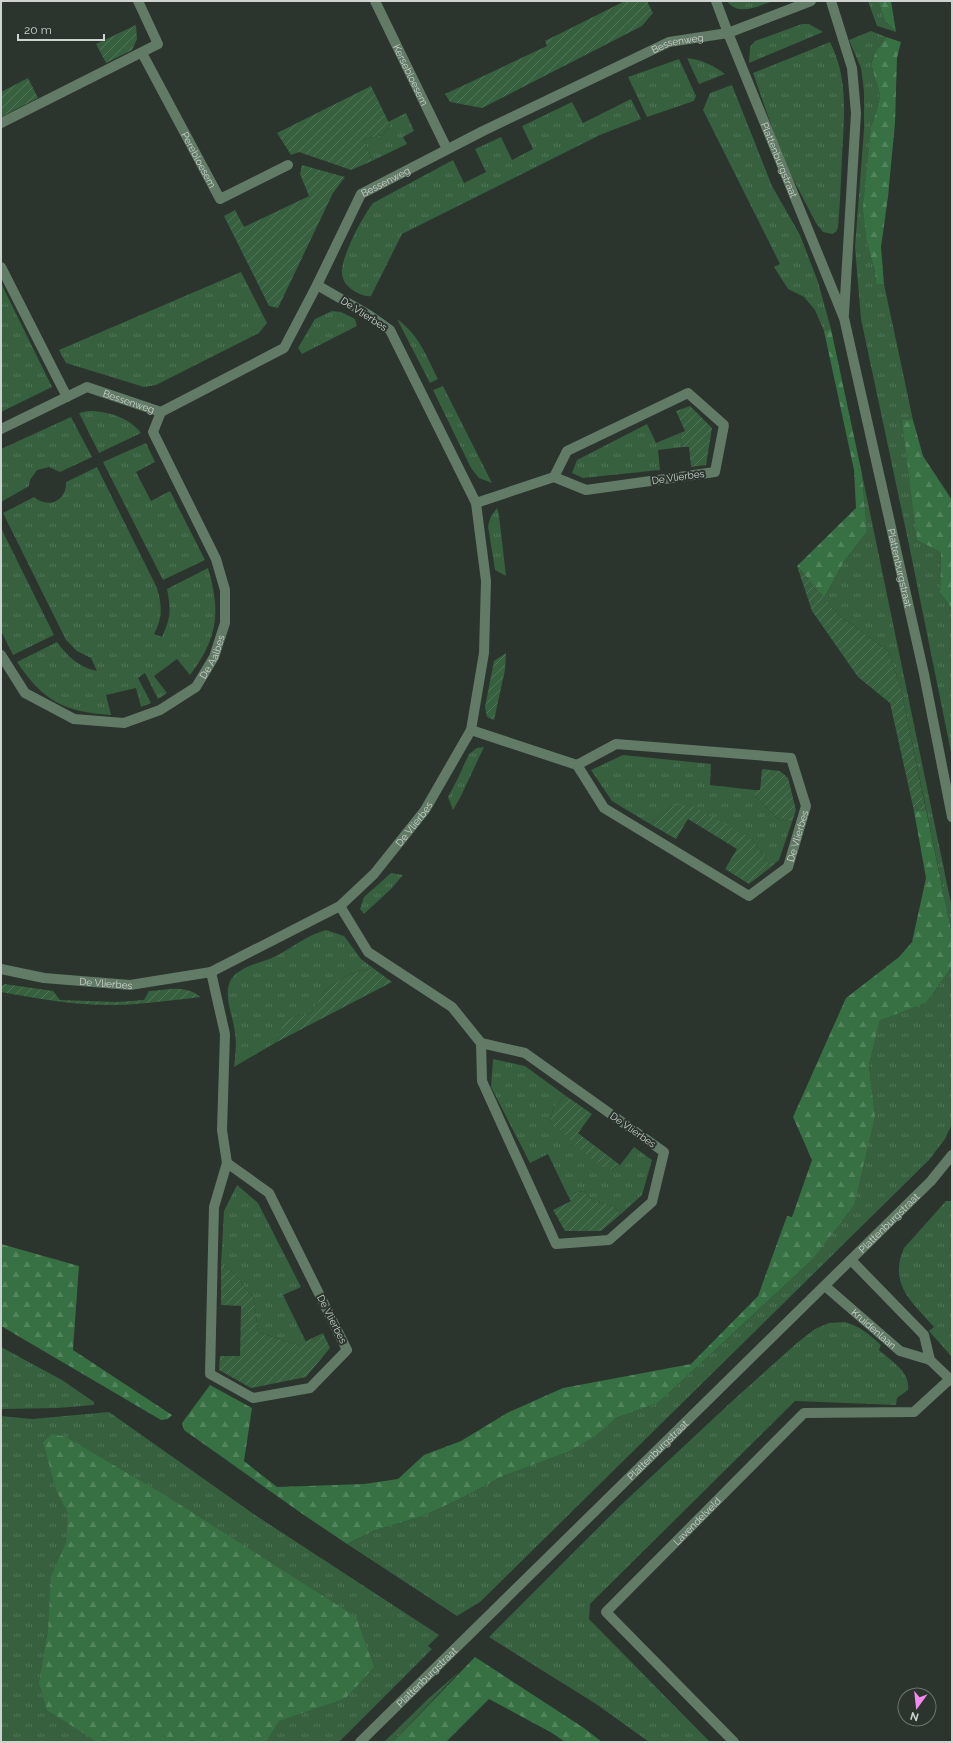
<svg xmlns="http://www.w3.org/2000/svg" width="953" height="1743" viewBox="0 0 953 1743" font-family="Raleway,sans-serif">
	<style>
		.grass { fill: url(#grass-tufts) }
		.forest { fill: url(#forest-firs) }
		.garden { fill: url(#garden-furrows) }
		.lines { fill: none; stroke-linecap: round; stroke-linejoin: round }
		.minor { stroke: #627b66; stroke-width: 10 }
		.labels { text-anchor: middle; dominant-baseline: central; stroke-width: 4; stroke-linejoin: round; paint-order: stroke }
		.street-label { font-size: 10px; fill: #ced3cf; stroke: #2b342d }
	</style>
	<defs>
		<pattern id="grass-tufts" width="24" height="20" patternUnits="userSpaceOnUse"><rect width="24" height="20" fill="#36603e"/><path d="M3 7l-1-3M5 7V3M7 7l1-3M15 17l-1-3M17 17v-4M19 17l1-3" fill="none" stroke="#527659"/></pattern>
		<pattern id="forest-firs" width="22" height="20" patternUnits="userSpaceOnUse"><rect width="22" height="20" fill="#367043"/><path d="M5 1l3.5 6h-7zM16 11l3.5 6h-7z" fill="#52845d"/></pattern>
		<pattern id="garden-furrows" width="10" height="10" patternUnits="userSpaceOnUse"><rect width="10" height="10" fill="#36603e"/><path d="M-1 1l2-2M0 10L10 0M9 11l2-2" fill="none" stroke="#527659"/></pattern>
	</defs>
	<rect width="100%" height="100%" fill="#2b342d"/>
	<g class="grass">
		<path d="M727,1H773C758,6 738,17 727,1Z"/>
		<path d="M868,1H878L885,21L896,32L877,26Z"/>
		<path d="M802,24H809L823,32L749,63L750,47L755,41Z"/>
		<path d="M871,31L886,37L876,51L871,64L880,95L876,113L871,126L867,243L875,272L876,284H884L913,420L902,421L941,552L940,592L952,609V757L909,545L861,319L855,247L864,129V91L861,68L849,40Z"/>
		<path d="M830,42C849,79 844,118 842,157C841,181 840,205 838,228L836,232L832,234L823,232L816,223L791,175L776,139L753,73Z"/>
		<path d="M687,58C702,60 713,65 725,74L699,84Z"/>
		<path d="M679,59L696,96L694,101L647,117L628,77Z"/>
		<path d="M732,85L772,186L800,235L818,282L831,329L824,331L815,310L804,297L788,289L774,267L780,264L703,110L710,93Z"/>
		<path d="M631,99L641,119L600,135L402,234L371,296C366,297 359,294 354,291C347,286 343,282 342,274C340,258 363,216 373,203L453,160L464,183L486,172L475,149L501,137L512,160L533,149L522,126L572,102L583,123Z"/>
		<path d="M406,113L414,131L403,137L407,144L372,161L364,139L383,135L390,125L388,122Z"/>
		<path d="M241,272L267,323L259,333L156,385L144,387L66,363L59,350Z"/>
		<path d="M1,283L52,387L1,412Z"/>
		<path d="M332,311L341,312L355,319L357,326L302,354L298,348L315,319Z"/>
		<path d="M397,319C419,335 426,355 438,379L430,383Z"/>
		<path d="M443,386L492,483L479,478L471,468L433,390Z"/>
		<path d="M88,411C108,411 128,417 141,433L99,453L79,413Z"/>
		<path d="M71,417L92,457L60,472L49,467L37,470L30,480L29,486L1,502V449Z"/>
		<path d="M647,424L656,443L680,433L683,447L658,450L660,470L583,478L572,473L577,460Z"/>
		<path d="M146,443L155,462L136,472L151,501L170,491L205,560L163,580L103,462Z"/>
		<path d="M97,467L157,588C162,606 163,617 154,634L162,637C171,617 171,610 167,589L208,568C221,612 218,638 190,675L177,659L154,676L167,693L158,699L145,673L138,678L151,703L141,707L136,688L106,695L111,715C64,712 43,701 17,662L57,642C68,657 79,667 97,671L91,658L77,651L66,640L3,513L34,497C48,509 67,501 66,482Z"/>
		<path d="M862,474L952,908V934L901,688L888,651L839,615L824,598L845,560L867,532Z"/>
		<path d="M497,508L499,515L506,576L495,570L488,526L491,516Z"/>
		<path d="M1,528L54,635L13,655L1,631Z"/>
		<path d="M484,747L461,796L453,810L448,797L458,778L469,754L477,748Z"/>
		<path d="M623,755L711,764L710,785L755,790V796L777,818L792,822L779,860L771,867L752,839L674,805L650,824L612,801L591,770Z"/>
		<path d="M391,873L403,875L391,889L364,914L360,909L364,897Z"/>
		<path d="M326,930L344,936L361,959L373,968L350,974L326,989L311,1013L287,1018L275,1043L234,1067C235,1056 237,1045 235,1033C233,1013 217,984 240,971C250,964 263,962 274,957C292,948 307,935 326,930Z"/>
		<path d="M952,967V1124L945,1139L929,1160L480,1602L457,1616L347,1544L373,1531L423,1516L464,1497L503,1476L596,1436L616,1418L658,1403L812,1260L875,1116L869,1065L880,1019L926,1003Z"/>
		<path d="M493,1059L525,1066L566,1096L554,1106L550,1121L611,1170L620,1165L634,1147L652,1160L642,1195L621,1214L613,1206L593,1201L584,1191L567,1194L548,1154L530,1163L491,1087Z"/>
		<path d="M237,1185L258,1203L301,1287L283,1295L306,1342L298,1345L258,1332L254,1299L235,1274L221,1264L224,1211Z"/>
		<path d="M946,1201H952V1357L929,1331L934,1327C912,1302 888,1284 904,1248Z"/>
		<path d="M845,1322C861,1327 869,1334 881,1345L879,1350C891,1361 911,1372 908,1390L897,1398L896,1405L795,1401L590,1604L589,1619L710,1742H649L596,1704L489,1637L621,1505L729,1404L798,1342L815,1329L829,1323Z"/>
		<path d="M1,1347L62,1380L94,1402V1405L58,1408L1,1409Z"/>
		<path d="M109,1412L255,1515L439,1635L428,1646L432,1649L339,1742H1V1416L32,1419Z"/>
		<path d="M460,1671L393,1742H384L429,1698Z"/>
	</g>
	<g class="forest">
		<path d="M878,1H891L896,32L885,21Z"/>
		<path d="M886,37L901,42L897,58L895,123L888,197L881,247L884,284H876L875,272L867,243L863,208L871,126L876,113L880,95L871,64L876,51Z"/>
		<path d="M831,329L862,474L867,532L845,560L824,598L797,566L856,508L854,470L824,331Z"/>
		<path d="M902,420H913L923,456L952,500V609L940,592L941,552L917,540Z"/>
		<path d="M926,810L952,934V967L926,1003L880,1020L869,1065L875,1116L854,1205L812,1260L658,1403L616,1418L596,1436L569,1451L503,1476L464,1497L423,1516L373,1531L347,1544L301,1513L184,1430L182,1423L210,1385L252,1408L244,1461L277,1487L364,1484L398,1479L424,1455L461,1441L507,1413L563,1388L691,1364L758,1296L787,1216L792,1217L812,1160L793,1117L846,998L899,957L912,942L926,878L914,811Z"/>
		<path d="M1,1244L79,1266L73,1350L172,1415L168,1419L161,1420L1,1326Z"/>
		<path d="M52,1434L66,1437L168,1497L356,1617L374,1667L346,1698L279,1721L266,1742H97L47,1710L39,1683L48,1631L51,1576L66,1543L68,1513L56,1490L43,1442Z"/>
		<path d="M475,1657L584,1728L602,1742H565L552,1733L489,1699L446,1742H393Z"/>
	</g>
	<g class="garden">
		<path d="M625,1H647L653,13L642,26L482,108L450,102L445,94L547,46L545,41Z"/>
		<path d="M136,25L137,39L132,50L106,63L96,44Z"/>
		<path d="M28,78L38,98L1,117V92Z"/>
		<path d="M371,86L390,125L383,135L364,139L372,161L351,170L299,152L291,155L277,133Z"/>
		<path d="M302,165L345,177L333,193L278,308L269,306L224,216L235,210L244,227L309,196L300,174Z"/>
		<path d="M690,406L712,428L706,465L691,467L689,447H683L680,433L685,431L676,411Z"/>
		<path d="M797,566L839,615L888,651L901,688L926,810L914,811L890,703L858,677L812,611Z"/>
		<path d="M506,653L505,670L494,720L487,717L485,707L494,661Z"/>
		<path d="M762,769L780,771L788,778L796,810L792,822L777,818L755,796V790H760Z"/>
		<path d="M674,805H691L752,839L771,867L749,884L725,869L737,849L688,819L676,839L650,824Z"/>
		<path d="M373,968L392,982L275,1043L286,1018L311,1013L326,989L350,974Z"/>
		<path d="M5,984L53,991L60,1000L117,1002L144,1000L149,991C168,990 184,984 201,997C173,1000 146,1004 118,1005C79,1006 39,999 1,992V986Z"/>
		<path d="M566,1096L592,1114L578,1133L620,1165L611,1170L590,1158L550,1121L554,1106Z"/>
		<path d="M584,1191L593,1201L613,1206L621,1214L601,1231H565L553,1210L571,1201L567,1194Z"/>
		<path d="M221,1264L235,1274L254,1299L258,1332L298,1345L323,1333L330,1348L306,1377L251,1388L219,1370L220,1356H240L241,1306L221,1305Z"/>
	</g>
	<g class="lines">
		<g class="minor">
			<path id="s1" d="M375,1L447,149"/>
			<path id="s2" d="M716,1L728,33L844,318L924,674L952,817"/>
			<path d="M831,1L852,68L856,113L844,314"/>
			<path id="s3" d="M142,53L220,199L288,165"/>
			<path d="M1,123L158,44L138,1"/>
			<path d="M1,267L67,397"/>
			<path d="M688,393L724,425L715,472L586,490L554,477L567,451Z"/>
			<path id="s4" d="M1,429L87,387L161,412L284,348L317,285L361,194L483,131L669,42L728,33L811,1"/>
			<path d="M476,503L554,477"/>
			<path id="s5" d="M1,655L25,693L74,719L124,723L160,710L196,687L214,657L225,623V590L216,559L153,432L161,412"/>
			<path id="s6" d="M471,730L577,765L604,808L749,896L788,867L806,806L791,758L616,744L577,765"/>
			<path d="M340,906L368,952L452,1007L481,1043L482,1081L556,1244L609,1240L652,1202L664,1152L525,1053L481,1043"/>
			<path id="s7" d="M1,969L44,978L130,985L211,972L340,906L374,874L425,810L471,730L484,653L486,581L476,503L390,330L369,315L317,285"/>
			<path d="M211,972L225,1034L222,1130L227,1163"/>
			<path d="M227,1163L269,1193L347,1350L310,1388L253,1398L210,1374L214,1207Z"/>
			<path id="s8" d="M825,1286L900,1351L930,1360L924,1335L851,1260"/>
			<path d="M930,1360L952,1381"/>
			<path id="s9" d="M360,1742L931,1181L952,1155"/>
			<path id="s10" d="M734,1742L606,1612L804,1413L914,1412L950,1379"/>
		</g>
	</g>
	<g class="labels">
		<g class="street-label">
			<text stroke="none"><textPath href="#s4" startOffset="836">Bessenweg</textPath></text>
			<text stroke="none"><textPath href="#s1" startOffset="82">Kersebloesem</textPath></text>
			<text stroke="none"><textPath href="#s3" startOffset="121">Perebloesem</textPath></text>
			<text stroke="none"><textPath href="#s2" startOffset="171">Plattenburgstraat</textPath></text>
			<text stroke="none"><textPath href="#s4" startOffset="512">Bessenweg</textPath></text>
			<text transform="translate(364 314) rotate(33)">De Vlierbes</text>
			<text stroke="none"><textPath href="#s4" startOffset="140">Bessenweg</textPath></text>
			<text transform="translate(678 477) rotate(-8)">De Vlierbes</text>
			<text stroke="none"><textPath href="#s2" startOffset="598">Plattenburgstraat</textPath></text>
			<text stroke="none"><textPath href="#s5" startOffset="266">De Aalbes</textPath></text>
			<text stroke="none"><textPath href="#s7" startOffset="468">De Vlierbes</textPath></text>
			<text stroke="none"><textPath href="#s6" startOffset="413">De Vlierbes</textPath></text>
			<text stroke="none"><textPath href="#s7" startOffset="106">De Vlierbes</textPath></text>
			<text transform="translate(633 1130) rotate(35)">De Vlierbes</text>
			<text stroke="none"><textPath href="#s9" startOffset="741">Plattenburgstraat</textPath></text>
			<text transform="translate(332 1319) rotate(63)">De Vlierbes</text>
			<text stroke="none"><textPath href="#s8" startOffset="65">Kruidenlaan</textPath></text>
			<text stroke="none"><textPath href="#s9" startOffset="417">Plattenburgstraat</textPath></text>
			<text stroke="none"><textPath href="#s10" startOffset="311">Lavendelveld</textPath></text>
			<text stroke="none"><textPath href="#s9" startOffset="93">Plattenburgstraat</textPath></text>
		</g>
	</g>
	<rect width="953" height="1743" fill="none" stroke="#ced3cf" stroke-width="4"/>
	<g transform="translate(917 1707) rotate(195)"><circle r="19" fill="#2b342d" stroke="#6c746e"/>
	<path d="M0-3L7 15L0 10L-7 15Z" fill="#f589ef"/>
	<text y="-6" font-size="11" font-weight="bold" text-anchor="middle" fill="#ced3cf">N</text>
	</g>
	<path d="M18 34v6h86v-6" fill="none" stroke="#ced3cf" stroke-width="2"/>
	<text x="24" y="34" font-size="12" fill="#ced3cf" stroke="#2b342d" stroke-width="3" paint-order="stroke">20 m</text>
</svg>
